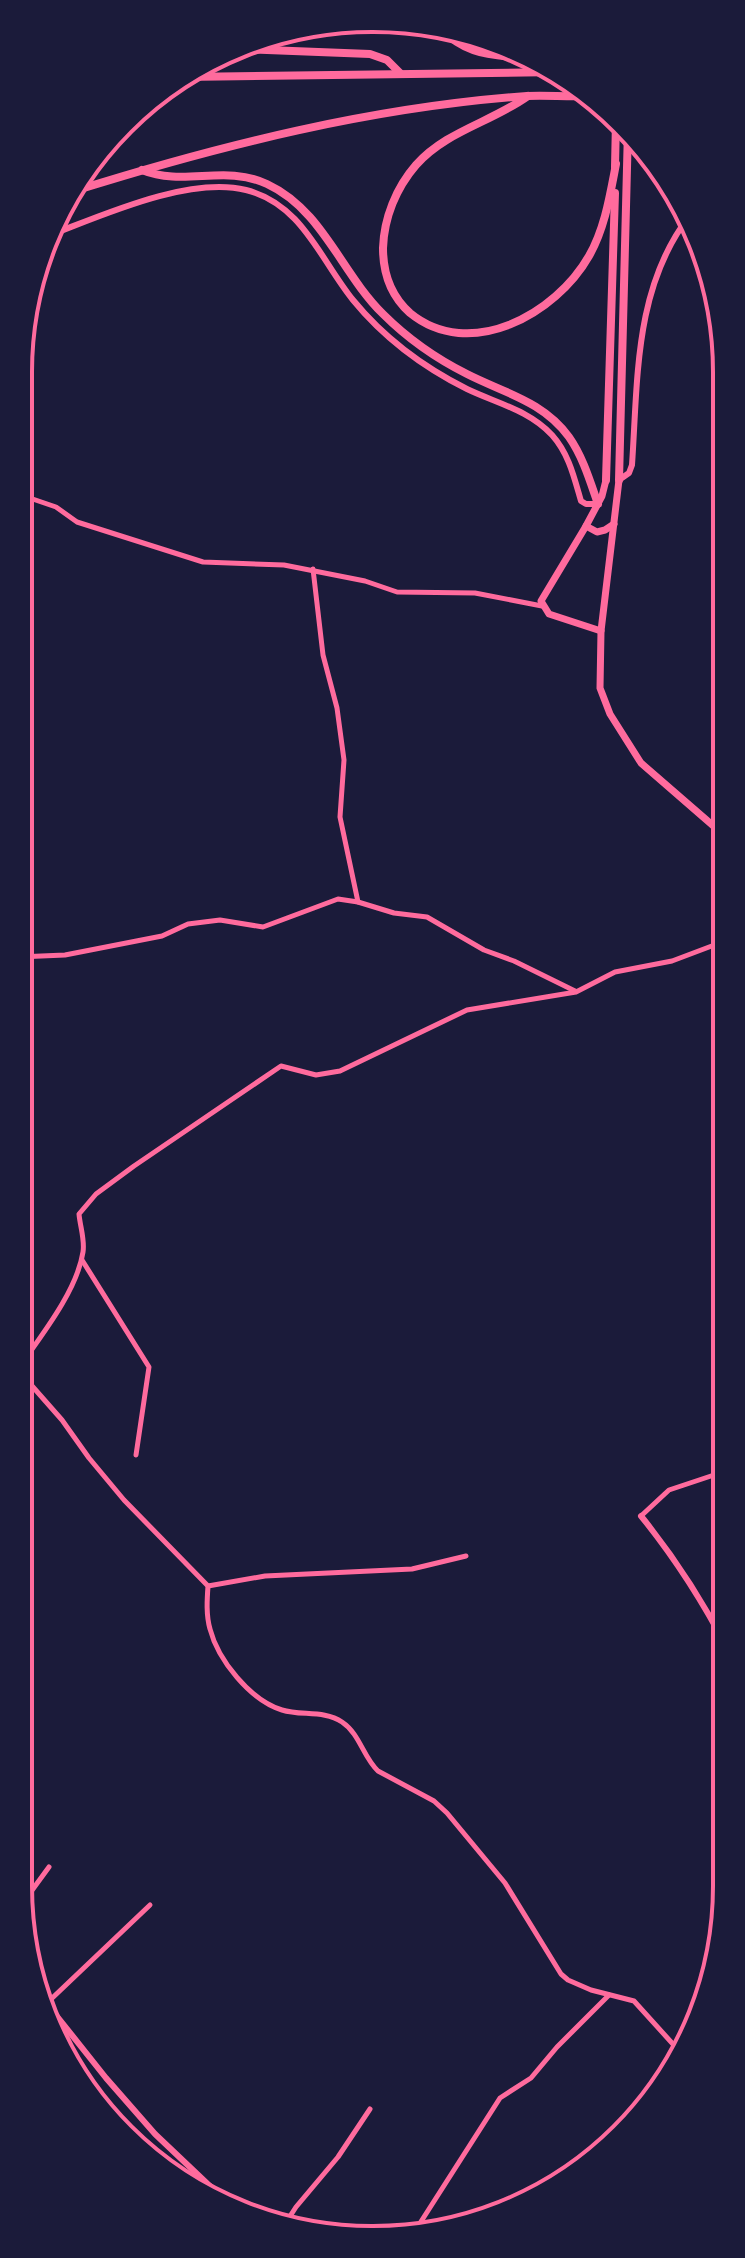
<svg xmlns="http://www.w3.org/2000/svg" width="745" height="2258" viewBox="0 0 745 2258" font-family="Signika,sans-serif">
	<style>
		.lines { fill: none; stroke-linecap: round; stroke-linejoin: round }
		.minor { stroke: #ff6b9d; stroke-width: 5 }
		.tertiary { stroke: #ff6b9d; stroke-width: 6 }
		.secondary { stroke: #ff6b9d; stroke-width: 7 }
		.trunk { stroke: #ff6b9d; stroke-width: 8 }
		.rim { fill: none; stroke: #ff6b9d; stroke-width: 4 }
	</style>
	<rect width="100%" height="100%" fill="#1b1b3a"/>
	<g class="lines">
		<g class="minor">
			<path d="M18,494L56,507L77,522L203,562L284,565L365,581L397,592L475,593L542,606"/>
			<path d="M313,569L323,655L337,708L344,760L340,817L358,902"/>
			<path d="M18,957L65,955L162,936L188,924L220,920L263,927L338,899L358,902L394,913L427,917L484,950L514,961L575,991"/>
			<path d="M82,1260L149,1367L136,1455"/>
			<path d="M18,1369C41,1336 77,1291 83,1252C85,1240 80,1226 79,1214L96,1194L134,1166L281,1066L316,1075L340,1071L467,1010L576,992L615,972L672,961L725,941"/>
			<path d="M18,1370L62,1420L89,1458L124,1500L208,1586C207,1600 206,1615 210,1629C218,1660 250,1700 282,1710C301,1716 324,1710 342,1722C360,1734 363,1757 378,1771L434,1801L447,1813L505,1883L561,1974L568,1980L591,1990L634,2001L681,2053"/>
			<path d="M641,1516L669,1490L726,1471"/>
			<path d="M208,1586L265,1576L412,1569L466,1556"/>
			<path d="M22,1904L49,1867"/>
			<path d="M47,2003L150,1905"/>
			<path d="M285,2224L296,2207L338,2157L370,2109"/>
			<path d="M415,2231L500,2098L531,2078L557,2047L609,1995"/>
		</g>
		<g class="tertiary">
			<path d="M53,234C105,214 190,176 246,190C302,204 320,259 353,300C384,338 423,367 467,389C496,403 529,410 552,435C569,454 574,477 581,501L586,504H598"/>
			<path d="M619,480L629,473L632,465C638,378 634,287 690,215"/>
			<path d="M641,1516C675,1558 702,1600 727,1648"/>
			<path d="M40,1995L106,2078L155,2134L234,2209"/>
		</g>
		<g class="secondary">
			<path d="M619,480L601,631L600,688L610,714L641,763L725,836"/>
			<path d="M586,526L597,532L605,530L614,524"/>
			<path d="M601,631L549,614L541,601L586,526L602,496L606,480"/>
		</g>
		<g class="trunk">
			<path d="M440,28C471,60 498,53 538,61"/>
			<path d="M244,49L370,54L387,60L400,73"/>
			<path d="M182,77L558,72"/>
			<path d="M528,96C492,122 446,131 416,165C396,188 384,218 383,248C383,273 391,296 410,313C470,362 556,314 589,256C605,228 610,195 616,164"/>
			<path d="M615,167L616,120"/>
			<path d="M142,170C184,187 225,164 267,184C323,210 341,273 383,314C407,338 437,359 467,374C504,393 543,401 569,437C583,457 590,481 598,504"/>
			<path d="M74,191C221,145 373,107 527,96C547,95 567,97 588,96"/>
			<path d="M606,480L615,193"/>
			<path d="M619,480L628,129"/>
		</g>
	</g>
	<path d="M0 0H745V2258H0ZM372 32H373A340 340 0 0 1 713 372V1886A340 340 0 0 1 373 2226H372A340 340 0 0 1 32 1886V372A340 340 0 0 1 372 32Z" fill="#1b1b3a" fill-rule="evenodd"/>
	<path class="rim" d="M372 32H373A340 340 0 0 1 713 372V1886A340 340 0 0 1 373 2226H372A340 340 0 0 1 32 1886V372A340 340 0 0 1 372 32Z"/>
</svg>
